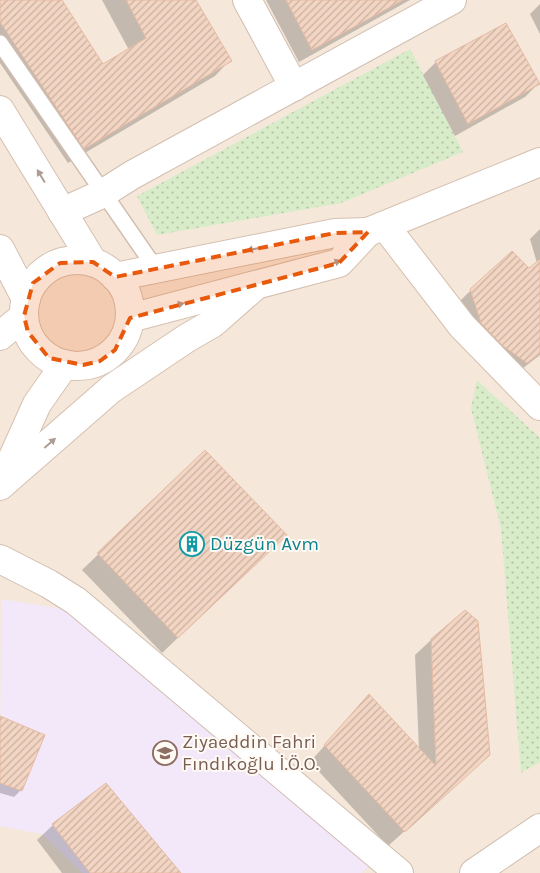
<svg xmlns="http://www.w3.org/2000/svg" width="540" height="873" viewBox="0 0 540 873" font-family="Karla,sans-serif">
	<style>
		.residential { fill: #f5e8da }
		.education { fill: #f3e8fa }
		.park { fill: url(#park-dots) }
		.shadow { fill: #0003 }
		.building { fill: url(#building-hatch); stroke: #e6bba3 }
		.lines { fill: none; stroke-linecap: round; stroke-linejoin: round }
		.lane-casing { stroke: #d1beb0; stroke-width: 18 }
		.street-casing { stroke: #d1beb0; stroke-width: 30 }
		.secondary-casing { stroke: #d6c0b0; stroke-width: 30 }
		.lane { stroke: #fff; stroke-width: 15 }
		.street { stroke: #fff; stroke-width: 28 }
		.secondary { stroke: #fff; stroke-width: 28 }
		.oneway { fill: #af9d94 }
		.marked { fill: #e8590c; fill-opacity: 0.2; stroke: #e8590c; stroke-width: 4; stroke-dasharray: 10 6; stroke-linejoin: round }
		.labels { text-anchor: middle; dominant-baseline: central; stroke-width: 4; stroke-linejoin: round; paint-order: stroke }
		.culture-label { font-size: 19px; fill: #0d838f; stroke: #fffaf3; text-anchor: start }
		.education-label { font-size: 19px; fill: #785e54; stroke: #fffaf3; text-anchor: start }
	</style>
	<defs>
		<pattern id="park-dots" width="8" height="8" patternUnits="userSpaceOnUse" patternTransform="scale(1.25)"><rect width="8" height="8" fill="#d8ecc9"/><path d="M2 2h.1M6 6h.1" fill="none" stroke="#b4c2a5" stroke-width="1.8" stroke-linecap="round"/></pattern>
		<pattern id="building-hatch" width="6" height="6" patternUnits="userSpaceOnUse" patternTransform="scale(1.25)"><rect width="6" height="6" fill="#f3d5c3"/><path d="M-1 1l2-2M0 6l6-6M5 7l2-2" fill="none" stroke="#cab0a1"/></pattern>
	</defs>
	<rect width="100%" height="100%" fill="#fdf6ec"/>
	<rect class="residential" x="0" y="0" width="540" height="873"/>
	<path class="education" d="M1,599L68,610L375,860L362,873H82L42,834L0,826Z"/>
	<g class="park">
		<path d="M410,49L463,152L341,203L157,235L137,196Z"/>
		<path d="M477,380L540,438V762L521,773L501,529L471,408Z"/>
	</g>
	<g class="shadow">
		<path d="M0,0H61L103,65L129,50L102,0H194L230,60L215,76L68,163L0,63Z"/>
		<path d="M266,0H410L299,62Z"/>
		<path d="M540,4V34L530,14Z"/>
		<path d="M436,62L538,84L525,97L455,136L423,75Z"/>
		<path d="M540,229V355L509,379L454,307L471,290L529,269L537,263L530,239Z"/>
		<path d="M205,451L270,550L162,653L82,570Z"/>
		<path d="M431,640L489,755L388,846L310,762L369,696L419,750L415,655Z"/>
		<path d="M0,718L21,790L14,797L0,793Z"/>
		<path d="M53,825L179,873H62L37,840Z"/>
	</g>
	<g class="building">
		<path d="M0,0H62L103,64L146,38L126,0H196L232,61L84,149L0,22Z"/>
		<path d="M286,0H403L312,50Z"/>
		<path d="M506,23L540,84L468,124L435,61Z"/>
		<path d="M512,251L529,268L540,259V353L527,363L503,346L481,323L470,289Z"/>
		<path d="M205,450L287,535L178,638L97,553Z"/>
		<path d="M465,610L478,621L490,755L405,832L324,745L369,694L436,766L431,639Z"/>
		<path d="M0,716L45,735L22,791L0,783Z"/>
		<path d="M106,783L181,873H90L52,824Z"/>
	</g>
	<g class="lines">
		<defs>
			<path id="lane" d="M0,43L156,269"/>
			<g id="street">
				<path d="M247,0L294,87"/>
				<path d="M62,212L102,194L132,175L452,0"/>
				<path d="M0,559L49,584L76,601L399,873"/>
				<path d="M474,873L540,828"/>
			</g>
			<g id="secondary">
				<path d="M0,110L93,262"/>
				<path d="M385,226L462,326L540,406"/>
				<path d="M368,232L540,162"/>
				<path d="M0,249L26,299"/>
				<circle cx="77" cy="313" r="53"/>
				<path d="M115,277L335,233L368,232L339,263L130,318"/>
				<path d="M0,336L24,316"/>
				<path d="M5,475L37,404L65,364"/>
				<path d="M0,486L111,389L187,338L213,323L254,287"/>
			</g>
		</defs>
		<use href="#lane" class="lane-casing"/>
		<use href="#street" class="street-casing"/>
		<use href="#secondary" class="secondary-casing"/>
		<use href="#lane" class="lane"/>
		<use href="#street" class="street"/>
		<use href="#secondary" class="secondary"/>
	</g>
	<defs><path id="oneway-solid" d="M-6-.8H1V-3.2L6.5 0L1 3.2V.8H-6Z" transform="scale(1.25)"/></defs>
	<g class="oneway">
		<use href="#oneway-solid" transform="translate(41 176) rotate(-121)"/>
		<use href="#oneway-solid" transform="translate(254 249) rotate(169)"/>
		<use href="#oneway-solid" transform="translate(334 263) rotate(-21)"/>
		<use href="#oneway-solid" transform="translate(177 305) rotate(-15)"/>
		<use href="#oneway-solid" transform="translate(50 443) rotate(-41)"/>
	</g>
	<path class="marked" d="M368,232L339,263L130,318L115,350L100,361L83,365L49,358L28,332L24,316L33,283L60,263L93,262L115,277L335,233Z"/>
	<defs>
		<symbol id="building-ring" viewBox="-11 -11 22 22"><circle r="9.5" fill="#fffaf3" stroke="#0f9aa8" stroke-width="1.5"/><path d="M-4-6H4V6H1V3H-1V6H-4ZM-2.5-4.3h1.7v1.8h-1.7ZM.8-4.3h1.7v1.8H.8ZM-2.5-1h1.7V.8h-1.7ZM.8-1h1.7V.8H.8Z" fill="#0f9aa8"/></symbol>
		<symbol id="school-ring" viewBox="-11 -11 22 22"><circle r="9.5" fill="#fffaf3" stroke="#8d6e63" stroke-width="1.5"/><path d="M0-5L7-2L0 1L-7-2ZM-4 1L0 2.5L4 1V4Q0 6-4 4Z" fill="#8d6e63"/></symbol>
	</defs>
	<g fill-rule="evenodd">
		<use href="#building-ring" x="178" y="530" width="28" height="28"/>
		<use href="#school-ring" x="151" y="739" width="28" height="28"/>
	</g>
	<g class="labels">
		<g class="culture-label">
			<text x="210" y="544">Düzgün Avm</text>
		</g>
		<g class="education-label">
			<text x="182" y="742">Ziyaeddin Fahri<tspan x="182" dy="22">Fındıkoğlu İ.Ö.O.</tspan></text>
		</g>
	</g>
</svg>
